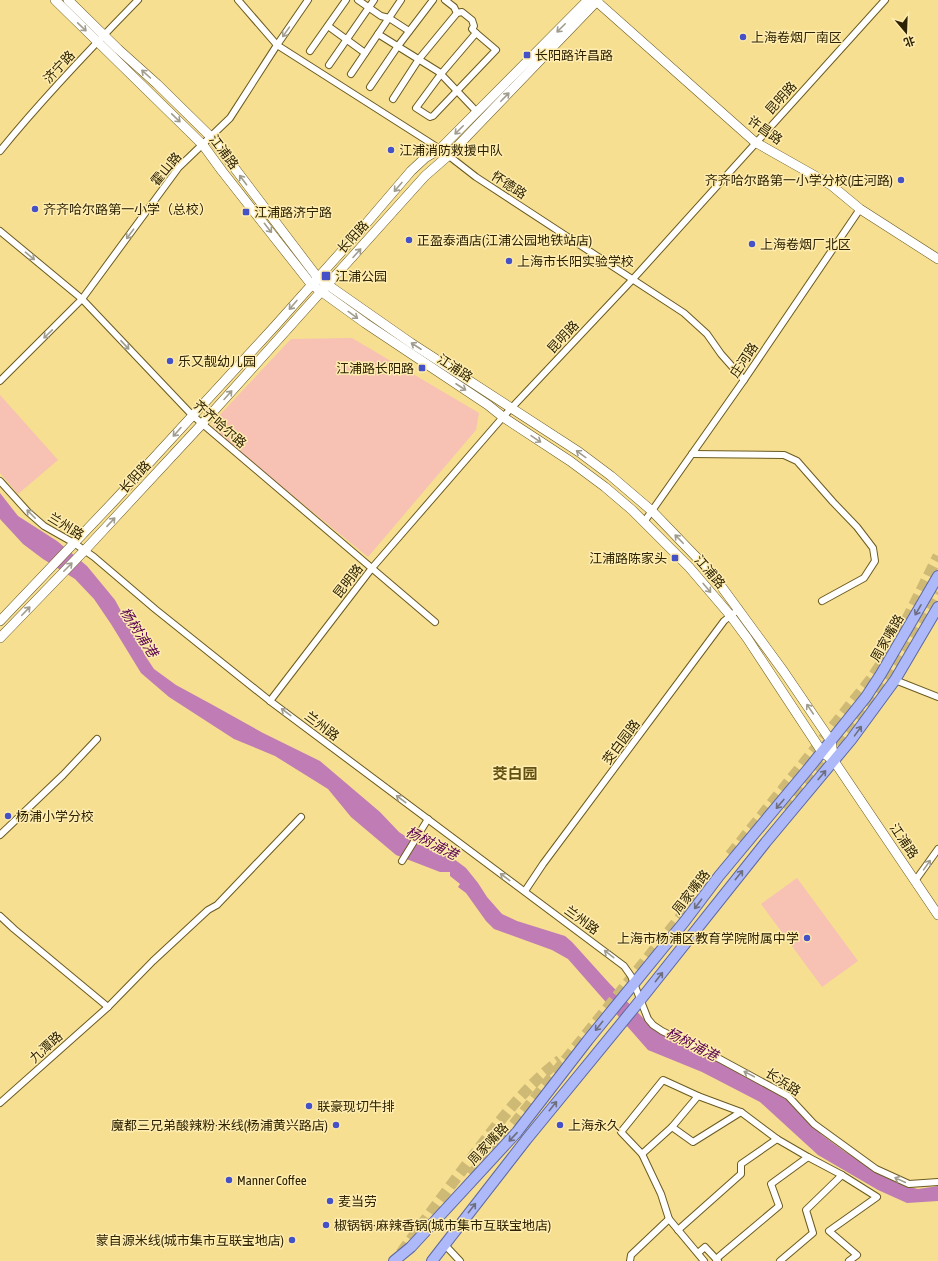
<svg xmlns="http://www.w3.org/2000/svg" width="938" height="1261" viewBox="0 0 938 1261" font-family="'Asap Condensed','Noto Sans SC',sans-serif">
	<style>
		.green { fill: #f7c1b4 }
		.water { fill: #c07cb5 }
		.lines { fill: none; stroke-linecap: round; stroke-linejoin: round }
		.highway-tunnel { stroke: #ceb975; stroke-width: 11; stroke-dasharray: 11 5.5; stroke-linecap: butt }
		.street-casing { stroke: #6c5b20; stroke-width: 8 }
		.secondary-casing { stroke: #6c5b20; stroke-width: 10 }
		.primary-casing { stroke: #5d67a0; stroke-width: 12 }
		.street { stroke: #fff; stroke-width: 6 }
		.secondary { stroke: #fff; stroke-width: 9 }
		.primary { stroke: #adb9f9; stroke-width: 10 }
		.oneway { stroke: #a09c8e }
		.oneway2 { stroke: #6d6e7e }
		.poi-dot { fill: #4551c6; stroke: #ffecaf; stroke-width: 1.5 }
		.labels { text-anchor: middle; dominant-baseline: central; stroke-width: 3; stroke-linejoin: round; paint-order: stroke }
		.poi-label { font-size: 13px; fill: #2d2303; stroke: #ffecaf; text-anchor: start }
		.street-label { font-size: 13px; fill: #2d2303; stroke: #ffecaf }
		.water-label { font-size: 14px; font-style: italic; fill: #590251; stroke: #ffecaf }
		.quarter-label { font-size: 15px; font-weight: bold; fill: #615012; stroke: #ffecaf }
	</style>
	<rect width="100%" height="100%" fill="#f6df91"/>
	<g class="green">
		<path d="M352,338L479,413L476,430L368,557L216,433L212,423L291,339Z"/>
		<path d="M0,395L58,460L18,494L0,473Z"/>
		<path d="M797,878L858,961L822,987L761,904Z"/>
	</g>
	<path class="water" d="M0,493L18,516L57,541L87,566L115,600L146,657L154,669L176,685L211,704L263,733L320,761L380,812L399,832L417,844L450,856L466,868L478,883L487,897L502,914L517,921L565,936L572,942L609,983L648,1023L763,1084L786,1098L822,1135L844,1151L866,1165L894,1181L909,1187L918,1189L938,1186V1201L907,1203L878,1190L818,1155L760,1102L702,1072L648,1050L568,959L552,950L494,929L486,921L466,893L458,887L460,884L450,876V872H440L396,855L351,817L328,789L275,756L234,739L169,697L141,673L111,624L94,599L75,579L43,559L23,544L0,519Z"/>
	<g class="lines">
		<g class="highway-tunnel">
			<path d="M899,635L938,556"/>
			<path d="M786,810L886,684L909,649L938,592"/>
			<path d="M730,855L871,679L888,653"/>
			<path d="M471,1175L514,1124L711,879"/>
			<path d="M401,1253C425,1220 449,1187 474,1155C500,1120 526,1086 560,1060"/>
		</g>
		<defs>
			<g id="street">
				<path d="M238,0L277,45L440,149L476,177L684,313L707,334L721,354L744,380"/>
				<path d="M358,0L381,16L389,18L409,31"/>
				<path d="M445,0L454,7L457,13"/>
				<path d="M328,26L365,53"/>
				<path d="M476,33L496,50L433,116L430,117L416,108L441,74Z"/>
				<path d="M378,34L439,72L477,112"/>
				<path d="M310,51L346,0"/>
				<path d="M329,65L374,0"/>
				<path d="M351,74L401,0"/>
				<path d="M370,87L398,46L433,0"/>
				<path d="M393,99L419,59L457,13L462,12L472,20L474,26L472,29L476,33"/>
				<path d="M0,151C43,98 90,49 138,0"/>
				<path d="M0,231L82,299L192,415L435,622"/>
				<path d="M0,381L82,299L179,167L230,118L277,45L308,0"/>
				<path d="M692,454L784,455L797,461L833,502L857,527L873,548L875,561L864,578L822,601"/>
				<path d="M0,481L28,512L44,526L74,543L94,557L155,609L270,701L624,966L631,976L648,1019L653,1025L662,1031L716,1057L788,1096L814,1124L876,1169L909,1184L938,1182"/>
				<path d="M644,522L744,380L860,209"/>
				<path d="M895,680L938,697"/>
				<path d="M270,701L372,568L503,417L633,279L885,0"/>
				<path d="M0,835L63,775L97,739"/>
				<path d="M402,861L428,819"/>
				<path d="M915,881L938,849"/>
				<path d="M525,891L543,864L724,621L739,609"/>
				<path d="M0,916L14,929L108,1007"/>
				<path d="M698,1096L663,1080L621,1132L642,1154L661,1194L669,1219L704,1261"/>
				<path d="M0,1103L108,1007L153,961L208,910L217,905L301,817"/>
				<path d="M672,1127L693,1142L741,1112L777,1139"/>
				<path d="M642,1154L672,1127L698,1096L741,1112"/>
				<path d="M678,1230L741,1174V1164L777,1139L808,1157"/>
				<path d="M444,1244L460,1261"/>
				<path d="M698,1253L705,1247L718,1261"/>
				<path d="M716,1259L779,1206L771,1184L808,1157L842,1175L877,1197L829,1231L857,1255L849,1261"/>
				<path d="M630,1261L631,1255L669,1219"/>
				<path d="M780,1261L813,1233L806,1210L842,1175"/>
			</g>
			<g id="secondary">
				<path d="M55,0L203,145L222,171L311,284L365,323L488,405L503,417L570,461L605,487L632,510L689,567L730,615L747,638L822,752L834,761L938,915"/>
				<path d="M68,0L118,49L157,84L211,137L318,278L411,343L579,452L611,476L652,511L702,563L721,586L784,672L831,741L834,761"/>
				<path d="M595,0L755,142L831,185L860,209L938,259"/>
				<path d="M0,621L115,500L275,326L358,233L411,171L425,158L440,149L588,0"/>
				<path d="M0,638L85,550L202,424L425,176L449,155L598,0"/>
			</g>
			<g id="primary">
				<path d="M394,1261L411,1247L517,1132L588,1040L685,921L719,876L809,768L866,697L881,674L938,576"/>
				<path d="M432,1261L526,1140L634,1008L766,842L851,740L895,680L938,607"/>
			</g>
		</defs>
		<use href="#street" class="street-casing"/>
		<use href="#secondary" class="secondary-casing"/>
		<use href="#primary" class="primary-casing"/>
		<use href="#street" class="street"/>
		<use href="#secondary" class="secondary"/>
		<use href="#primary" class="primary"/>
	</g>
	<defs><path id="oneway-shaft" d="M-6 0H5M1.5-3L5.5 0L1.5 3" fill="none" stroke-width="1.6" stroke-linecap="round" stroke-linejoin="round"/></defs>
	<g class="oneway">
		<use href="#oneway-shaft" transform="translate(82 27) rotate(44)"/>
		<use href="#oneway-shaft" transform="translate(561 28) rotate(135)"/>
		<use href="#oneway-shaft" transform="translate(286 32) rotate(125)"/>
		<use href="#oneway-shaft" transform="translate(146 74) rotate(-138)"/>
		<use href="#oneway-shaft" transform="translate(505 97) rotate(-46)"/>
		<use href="#oneway-shaft" transform="translate(176 118) rotate(44)"/>
		<use href="#oneway-shaft" transform="translate(459 130) rotate(135)"/>
		<use href="#oneway-shaft" transform="translate(243 180) rotate(-127)"/>
		<use href="#oneway-shaft" transform="translate(398 187) rotate(131)"/>
		<use href="#oneway-shaft" transform="translate(268 228) rotate(52)"/>
		<use href="#oneway-shaft" transform="translate(130 234) rotate(127)"/>
		<use href="#oneway-shaft" transform="translate(357 253) rotate(-48)"/>
		<use href="#oneway-shaft" transform="translate(30 256) rotate(40)"/>
		<use href="#oneway-shaft" transform="translate(293 305) rotate(131)"/>
		<use href="#oneway-shaft" transform="translate(353 315) rotate(36)"/>
		<use href="#oneway-shaft" transform="translate(48 334) rotate(136)"/>
		<use href="#oneway-shaft" transform="translate(125 345) rotate(47)"/>
		<use href="#oneway-shaft" transform="translate(416 346) rotate(-147)"/>
		<use href="#oneway-shaft" transform="translate(461 387) rotate(33)"/>
		<use href="#oneway-shaft" transform="translate(228 395) rotate(-48)"/>
		<use href="#oneway-shaft" transform="translate(177 432) rotate(132)"/>
		<use href="#oneway-shaft" transform="translate(536 439) rotate(34)"/>
		<use href="#oneway-shaft" transform="translate(581 454) rotate(-144)"/>
		<use href="#oneway-shaft" transform="translate(31 514) rotate(-135)"/>
		<use href="#oneway-shaft" transform="translate(111 522) rotate(-47)"/>
		<use href="#oneway-shaft" transform="translate(679 539) rotate(-134)"/>
		<use href="#oneway-shaft" transform="translate(68 567) rotate(-45)"/>
		<use href="#oneway-shaft" transform="translate(707 588) rotate(50)"/>
		<use href="#oneway-shaft" transform="translate(26 611) rotate(-46)"/>
		<use href="#oneway-shaft" transform="translate(810 709) rotate(-124)"/>
		<use href="#oneway-shaft" transform="translate(286 712) rotate(-143)"/>
		<use href="#oneway-shaft" transform="translate(401 799) rotate(-143)"/>
		<use href="#oneway-shaft" transform="translate(927 865) rotate(-55)"/>
		<use href="#oneway-shaft" transform="translate(505 877) rotate(-143)"/>
		<use href="#oneway-shaft" transform="translate(609 954) rotate(-142)"/>
		<use href="#oneway-shaft" transform="translate(749 1074) rotate(-152)"/>
		<use href="#oneway-shaft" transform="translate(900 1180) rotate(-155)"/>
	</g>
	<g class="oneway2">
		<use href="#oneway-shaft" transform="translate(918 610) rotate(120)"/>
		<use href="#oneway-shaft" transform="translate(858 731) rotate(-54)"/>
		<use href="#oneway-shaft" transform="translate(822 775) rotate(-50)"/>
		<use href="#oneway-shaft" transform="translate(780 804) rotate(130)"/>
		<use href="#oneway-shaft" transform="translate(739 875) rotate(-51)"/>
		<use href="#oneway-shaft" transform="translate(698 904) rotate(127)"/>
		<use href="#oneway-shaft" transform="translate(659 977) rotate(-52)"/>
		<use href="#oneway-shaft" transform="translate(599 1026) rotate(129)"/>
		<use href="#oneway-shaft" transform="translate(553 1106) rotate(-51)"/>
		<use href="#oneway-shaft" transform="translate(513 1137) rotate(133)"/>
		<use href="#oneway-shaft" transform="translate(472 1208) rotate(-52)"/>
	</g>
	<g class="poi-dot">
		<circle cx="743" cy="37" r="4"/>
		<rect x="523" y="51" width="8" height="8" rx="2"/>
		<circle cx="391" cy="150" r="4"/>
		<circle cx="901" cy="180" r="4"/>
		<circle cx="35" cy="209" r="4"/>
		<rect x="242" y="208" width="8" height="8" rx="2"/>
		<circle cx="409" cy="240" r="4"/>
		<circle cx="752" cy="244" r="4"/>
		<circle cx="509" cy="261" r="4"/>
		<rect x="321" y="271" width="10" height="10" rx="2"/>
		<circle cx="170" cy="361" r="4"/>
		<rect x="418" y="364" width="8" height="8" rx="2"/>
		<rect x="671" y="554" width="8" height="8" rx="2"/>
		<circle cx="8" cy="816" r="4"/>
		<circle cx="807" cy="938" r="4"/>
		<circle cx="309" cy="1106" r="4"/>
		<circle cx="336" cy="1125" r="4"/>
		<circle cx="560" cy="1125" r="4"/>
		<circle cx="229" cy="1180" r="4"/>
		<circle cx="330" cy="1201" r="4"/>
		<circle cx="326" cy="1225" r="4"/>
		<circle cx="292" cy="1240" r="4"/>
	</g>
	<g class="labels">
		<g class="poi-label">
			<text x="751" y="37">上海卷烟厂南区</text>
			<text x="535" y="55">长阳路许昌路</text>
			<text x="399" y="150">江浦消防救援中队</text>
			<text x="893" y="180" text-anchor="end">齐齐哈尔路第一小学分校(庄河路)</text>
			<text x="43" y="209">齐齐哈尔路第一小学（总校）</text>
			<text x="254" y="212">江浦路济宁路</text>
			<text x="417" y="240">正盈泰酒店(江浦公园地铁站店)</text>
			<text x="760" y="244">上海卷烟厂北区</text>
			<text x="517" y="261">上海市长阳实验学校</text>
			<text x="335" y="276">江浦公园</text>
			<text x="178" y="361">乐又靓幼儿园</text>
			<text x="414" y="368" text-anchor="end">江浦路长阳路</text>
			<text x="667" y="558" text-anchor="end">江浦路陈家头</text>
			<text x="16" y="816">杨浦小学分校</text>
			<text x="799" y="938" text-anchor="end">上海市杨浦区教育学院附属中学</text>
			<text x="317" y="1106">联豪现切牛排</text>
			<text x="328" y="1125" text-anchor="end">魔都三兄弟酸辣粉·米线(杨浦黄兴路店)</text>
			<text x="568" y="1125">上海永久</text>
			<text x="237" y="1180">Manner Coffee</text>
			<text x="338" y="1201">麦当劳</text>
			<text x="334" y="1225">椒锅锅·麻辣香锅(城市集市互联宝地店)</text>
			<text x="284" y="1240" text-anchor="end">蒙自源米线(城市集市互联宝地店)</text>
		</g>
		<g class="street-label">
			<text transform="translate(59 67) rotate(-47)">济宁路</text>
			<text transform="translate(781 98) rotate(-48)">昆明路</text>
			<text transform="translate(765 130) rotate(35)">许昌路</text>
			<text transform="translate(224 152) rotate(53)">江浦路</text>
			<text transform="translate(166 169) rotate(-50)">霍山路</text>
			<text transform="translate(509 185) rotate(33)">怀德路</text>
			<text transform="translate(353 237) rotate(-48)">长阳路</text>
			<text transform="translate(563 337) rotate(-47)">昆明路</text>
			<text transform="translate(744 360) rotate(-56)">庄河路</text>
			<text transform="translate(455 368) rotate(33)">江浦路</text>
			<text transform="translate(220 424) rotate(41)">齐齐哈尔路</text>
			<text transform="translate(135 477) rotate(-47)">长阳路</text>
			<text transform="translate(66 526) rotate(32)">兰州路</text>
			<text transform="translate(710 572) rotate(49)">江浦路</text>
			<text transform="translate(348 581) rotate(-52)">昆明路</text>
			<text transform="translate(887 638) rotate(-60)">周家嘴路</text>
			<text transform="translate(322 726) rotate(37)">兰州路</text>
			<text transform="translate(621 742) rotate(-53)">茭白园路</text>
			<text transform="translate(904 841) rotate(56)">江浦路</text>
			<text transform="translate(691 892) rotate(-52)">周家嘴路</text>
			<text transform="translate(582 920) rotate(36)">兰州路</text>
			<text transform="translate(46 1047) rotate(-42)">九潭路</text>
			<text transform="translate(783 1082) rotate(33)">长浜路</text>
			<text transform="translate(488 1144) rotate(-47)">周家嘴路</text>
		</g>
		<g class="water-label">
			<text transform="translate(139 632) rotate(57)">杨树浦港</text>
			<text transform="translate(432 843) rotate(27)">杨树浦港</text>
			<text transform="translate(692 1044) rotate(27)">杨树浦港</text>
		</g>
		<g class="quarter-label">
			<text x="515" y="773">茭白园</text>
		</g>
	</g>
	<g transform="translate(906 32) rotate(161)" stroke="#ffecaf" stroke-width="3" paint-order="stroke">
	<path d="M0-3L7 15L0 10L-7 15Z" fill="#2d2303"/>
	<text y="-6" font-size="11" font-weight="bold" text-anchor="middle" fill="#2d2303">北</text>
	</g>
</svg>
